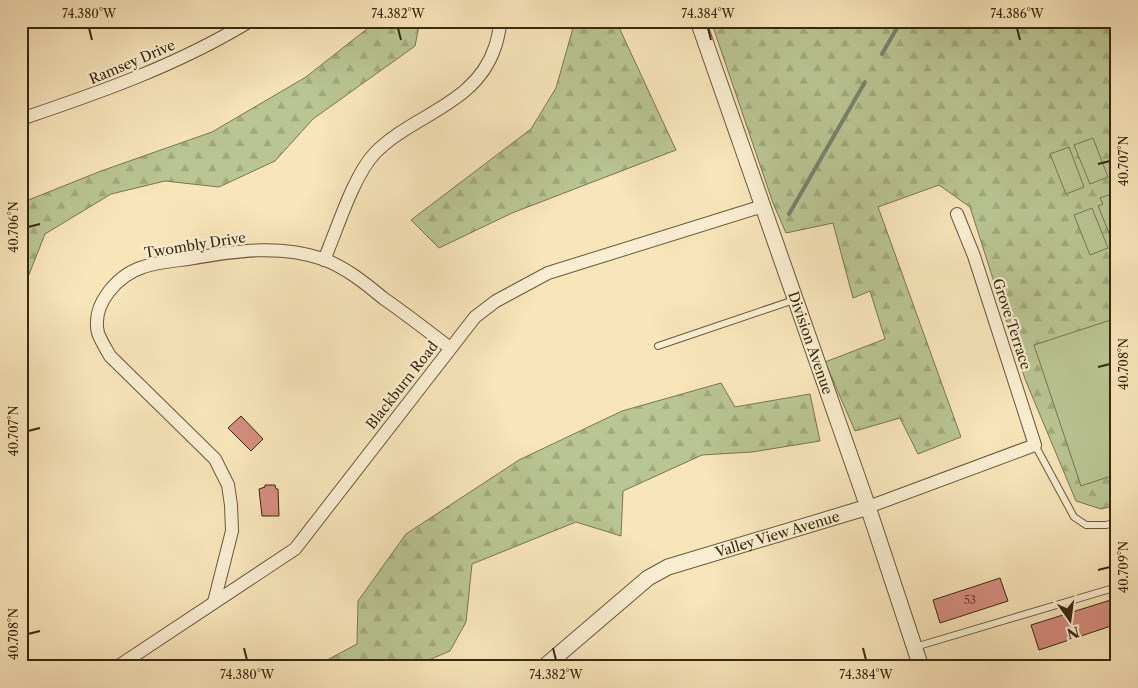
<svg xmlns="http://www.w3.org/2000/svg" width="1138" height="688" viewBox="0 0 1138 688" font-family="'Libre Caslon Text',serif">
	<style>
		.forest { fill: url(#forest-firs); stroke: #797650 }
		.green { fill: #b9c592; stroke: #797650 }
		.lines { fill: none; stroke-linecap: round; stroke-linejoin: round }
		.stream { stroke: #75836e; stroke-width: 4 }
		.building { fill: #d58d7f; stroke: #39280e }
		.service-casing { stroke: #695739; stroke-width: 8 }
		.minor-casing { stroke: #695739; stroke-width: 14 }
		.tertiary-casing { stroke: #695739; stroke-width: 17 }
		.service { stroke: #faeed2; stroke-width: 6 }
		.minor { stroke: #faeed2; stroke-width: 12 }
		.tertiary { stroke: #faeed2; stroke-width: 15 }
		.ticks { fill: none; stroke: #39280e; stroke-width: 2 }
		.labels { text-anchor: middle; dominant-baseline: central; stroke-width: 4.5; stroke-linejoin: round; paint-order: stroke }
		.number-label { font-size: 11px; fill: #60412a }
		.street-label { font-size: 14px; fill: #39280e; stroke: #faeed2 }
		.neatline { fill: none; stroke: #39280e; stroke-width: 2 }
		.ticks-label { font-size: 12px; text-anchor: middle; fill: #39280e }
	</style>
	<defs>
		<pattern id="forest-firs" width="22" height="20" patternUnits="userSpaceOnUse" patternTransform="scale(1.25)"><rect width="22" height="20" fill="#b9c592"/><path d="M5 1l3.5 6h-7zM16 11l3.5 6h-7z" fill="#a0a97d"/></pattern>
	</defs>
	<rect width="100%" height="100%" fill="#f8e5ba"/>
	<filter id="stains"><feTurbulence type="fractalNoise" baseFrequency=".004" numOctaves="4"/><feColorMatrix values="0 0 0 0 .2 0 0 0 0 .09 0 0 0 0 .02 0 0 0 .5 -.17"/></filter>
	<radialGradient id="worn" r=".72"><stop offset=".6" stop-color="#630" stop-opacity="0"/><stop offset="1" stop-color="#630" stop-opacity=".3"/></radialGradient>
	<g class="forest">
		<path d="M377,21H420L415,46L313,119L275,161L219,187L165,181L111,194L45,234L28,277L21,278V203L101,171L212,132L306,77Z"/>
		<path d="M584,21H616L676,150L512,213L439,248L411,220L531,129L556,88L573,28Z"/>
		<path d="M711,21H1117V505L1101,509L1076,501L1025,379L970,207L939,185L878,207L961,437L918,454L900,418L855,431L825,362L885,339L870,291L853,298L833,223L786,233L773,203Z"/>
		<path d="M721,383L735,407L810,394L820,441L752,452L702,455L623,491L621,536L576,522L472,564L466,622L450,651L412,667H314L357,644L358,601L406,534L519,460L622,411Z"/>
	</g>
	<g class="green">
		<path d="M1093,138L1108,177L1090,184L1074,145Z"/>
		<path d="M1069,147L1084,187L1066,194L1050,154Z"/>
		<path d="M1111,194L1113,200L1117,199V244L1114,245L1098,206L1103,204L1100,198Z"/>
		<path d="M1092,208L1108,248L1090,255L1074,215Z"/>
		<path d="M1117,318V474L1081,486L1034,345Z"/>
	</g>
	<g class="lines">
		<g class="stream">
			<path d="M882,54L901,21"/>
			<path d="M789,214L865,82"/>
		</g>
	</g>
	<g class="building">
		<path d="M241,416L263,439L251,451L228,428Z"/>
		<path d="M265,485H275L276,489H278L279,516H262L259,489L265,487Z"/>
		<path d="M1000,578L1008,601L940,623L933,600Z"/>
		<path d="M1117,598V624L1039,650L1031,625Z"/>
	</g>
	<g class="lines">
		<defs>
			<g id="service">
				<path d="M658,346L794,300"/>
				<path d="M1035,445L1074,517L1086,525H1106L1117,522"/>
				<path d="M915,647L1117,587"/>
			</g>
			<g id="minor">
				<path d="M21,119C101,92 178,65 250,21"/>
				<path d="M324,260C337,230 353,176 375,153C413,114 476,105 495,47C498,39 499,30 501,21"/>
				<path d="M868,507L1035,445L974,256L957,214"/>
				<path d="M214,602L232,531L231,505L228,485L215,459L110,356C106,349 101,341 98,333C91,304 118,275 143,267C157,262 173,261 188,259C233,251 279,244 323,259C345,267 365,283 383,298C406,314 428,331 450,348"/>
				<path d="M117,667L295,549L475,317L496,301L548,273L763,206"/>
			</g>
			<g id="tertiary">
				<path id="s1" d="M698,21L868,507L921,667"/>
				<path id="s2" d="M544,667L648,578L668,567L868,507"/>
			</g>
		</defs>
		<use href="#service" class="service-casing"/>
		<use href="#minor" class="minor-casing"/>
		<use href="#tertiary" class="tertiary-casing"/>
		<use href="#service" class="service"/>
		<use href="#minor" class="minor"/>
		<use href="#tertiary" class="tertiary"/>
	</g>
	<path class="ticks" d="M89,28L92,40M398,28L401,40M708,28L711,40M1017,28L1020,40M1098,164L1110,161M28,227L40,224M1098,367L1110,364M28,431L40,428M1098,570L1110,567M28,634L40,631M244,648L247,660M553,648L556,660M863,648L866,660"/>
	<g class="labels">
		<g class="number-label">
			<text x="970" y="600">53</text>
		</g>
		<g class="street-label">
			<text transform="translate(132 62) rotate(-23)">Ramsey Drive</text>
			<text transform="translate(195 245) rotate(-9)">Twombly Drive</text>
			<text transform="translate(1012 324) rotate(72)">Grove Terrace</text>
			<text stroke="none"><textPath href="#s1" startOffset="341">Division Avenue</textPath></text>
			<text transform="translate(402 385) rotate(-52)">Blackburn Road</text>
			<text stroke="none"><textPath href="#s2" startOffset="274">Valley View Avenue</textPath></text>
		</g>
	</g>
	<rect width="1138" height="688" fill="none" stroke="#f8e5ba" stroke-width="55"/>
	<g transform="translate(1070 620) rotate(166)" stroke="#faeed2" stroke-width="4" paint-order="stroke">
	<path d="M0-4L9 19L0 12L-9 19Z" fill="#39280e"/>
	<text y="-8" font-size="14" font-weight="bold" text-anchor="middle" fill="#39280e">N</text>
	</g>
	<rect x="28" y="28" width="1082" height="632" class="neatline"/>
	<g class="ticks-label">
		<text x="89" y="18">74.380°W</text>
		<text x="398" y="18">74.382°W</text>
		<text x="708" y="18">74.384°W</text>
		<text x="1017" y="18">74.386°W</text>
		<text transform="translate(1124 161) rotate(-90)" y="4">40.707°N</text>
		<text transform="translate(14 227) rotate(-90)" y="4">40.706°N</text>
		<text transform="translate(1124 364) rotate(-90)" y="4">40.708°N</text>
		<text transform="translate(14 431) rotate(-90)" y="4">40.707°N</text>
		<text transform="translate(1124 567) rotate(-90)" y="4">40.709°N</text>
		<text transform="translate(14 634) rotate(-90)" y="4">40.708°N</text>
		<text x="247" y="679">74.380°W</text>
		<text x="556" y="679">74.382°W</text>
		<text x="866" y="679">74.384°W</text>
	</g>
	<rect width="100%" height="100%" filter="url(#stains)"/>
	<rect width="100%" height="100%" fill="url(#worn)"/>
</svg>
